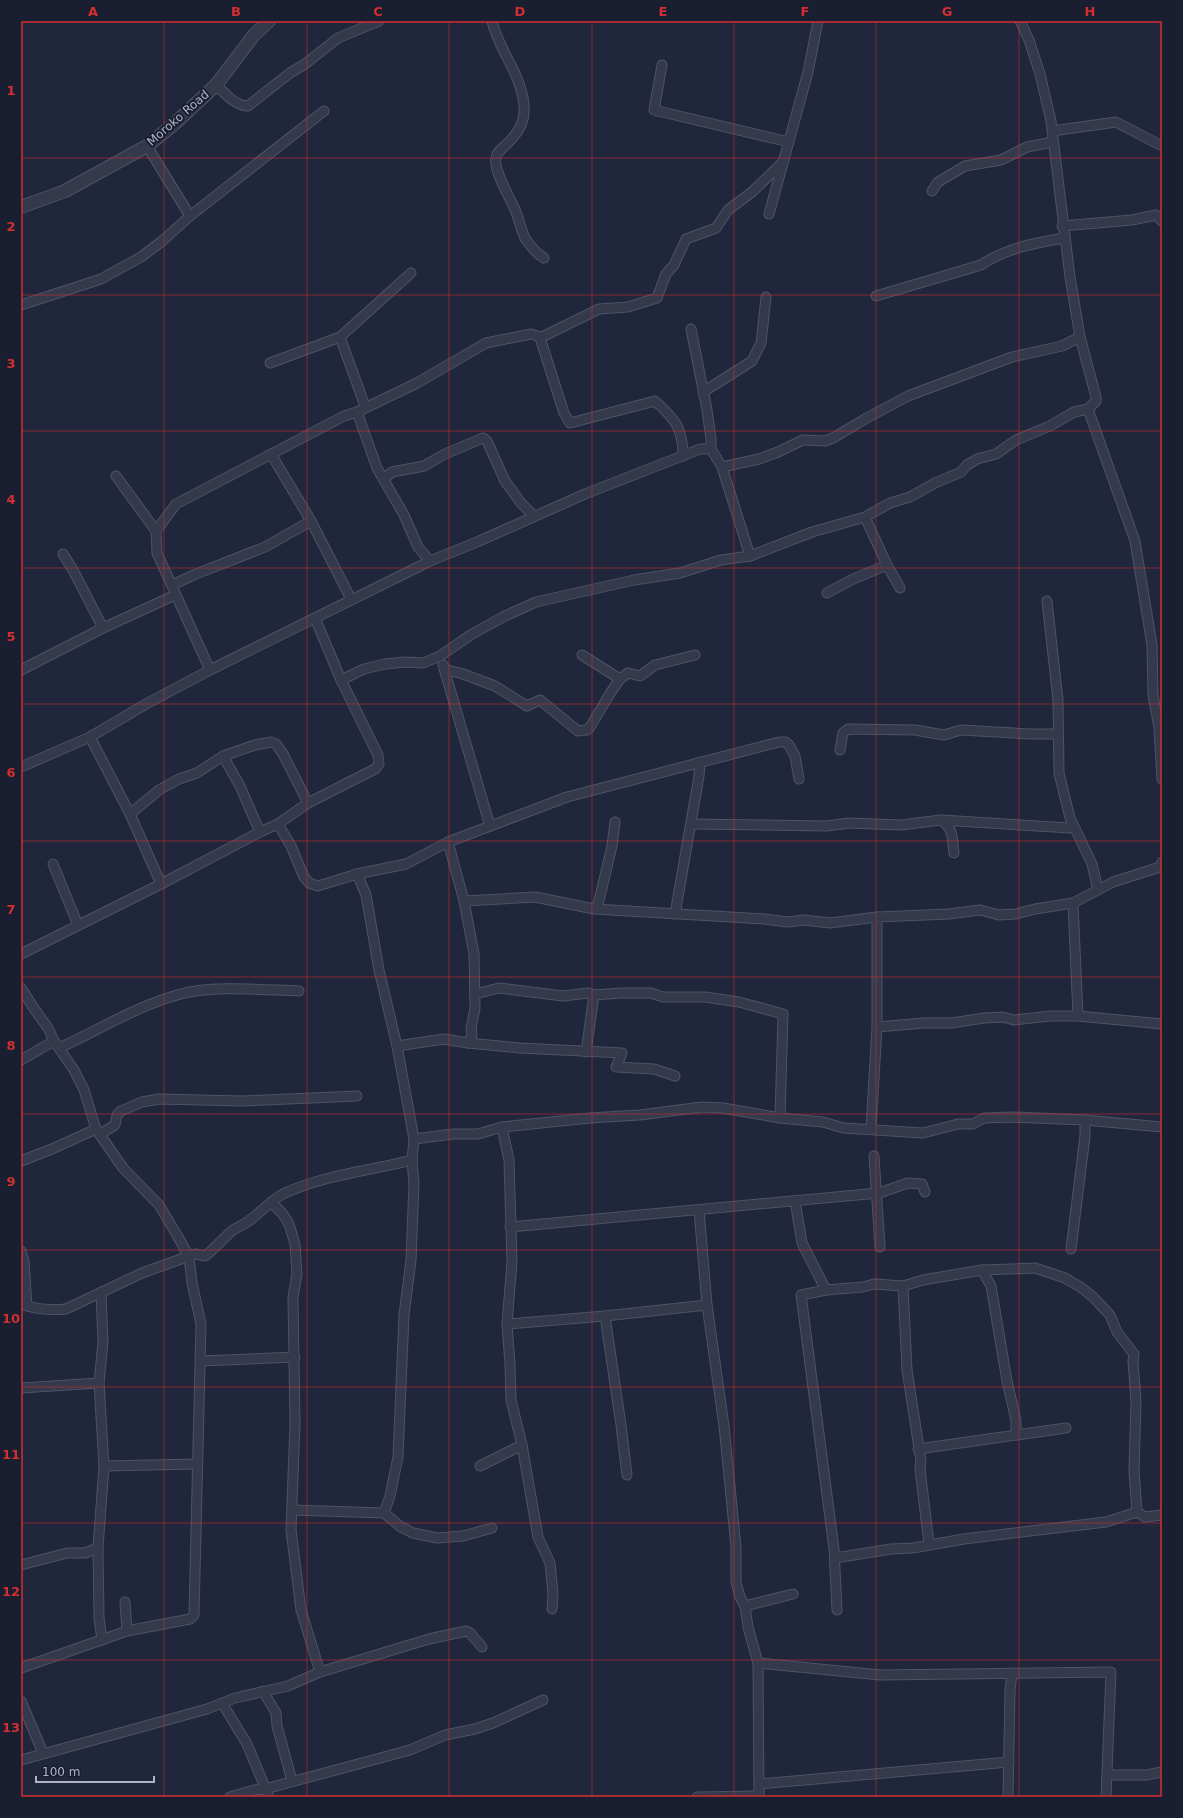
<svg xmlns="http://www.w3.org/2000/svg" width="1183" height="1818" viewBox="0 0 1183 1818" font-family="'DejaVu Sans',sans-serif">
	<style>
		.lines { fill: none; stroke-linecap: round; stroke-linejoin: round }
		.minor-casing { stroke: #4e5367; stroke-width: 11 }
		.tertiary-casing { stroke: #4e5367; stroke-width: 14 }
		.minor { stroke: #34394c; stroke-width: 9 }
		.tertiary { stroke: #34394c; stroke-width: 12 }
		.grid { fill: none; stroke: #d42f30; stroke-width: 1; stroke-opacity: 0.55 }
		.labels { text-anchor: middle; dominant-baseline: central; stroke-width: 4; stroke-linejoin: round; paint-order: stroke }
		.street-label { font-size: 12px; fill: #aeb3c8; stroke: #191e31 }
		.neatline { fill: none; stroke: #d42f30; stroke-width: 1.5 }
		.grid-label { font-size: 13px; text-anchor: middle; font-weight: bold; fill: #d42f30 }
	</style>
	<rect width="100%" height="100%" fill="#20263c"/>
	<g class="lines">
		<defs>
			<g id="minor">
				<path d="M492,21C498,48 518,70 523,98C527,118 521,130 507,144C502,148 497,152 496,158C493,171 511,199 516,212C519,220 521,230 525,238C530,246 536,253 544,258"/>
				<path d="M662,65L654,110L789,142"/>
				<path d="M216,85C224,92 235,106 248,106L290,73L305,64L338,38L379,21"/>
				<path d="M1052,131L1116,122L1158,144L1162,145"/>
				<path d="M147,146L190,216"/>
				<path d="M932,191L938,182L965,166L1001,160L1027,147L1053,142"/>
				<path d="M769,214L808,72L818,21"/>
				<path d="M1062,226L1132,220L1156,215L1162,221"/>
				<path d="M876,296L981,265C1006,248 1035,243 1064,238"/>
				<path d="M21,305L101,279L141,257L161,242L190,216L324,111"/>
				<path d="M691,329L707,410L711,439V449"/>
				<path d="M340,337L365,406"/>
				<path d="M540,338L599,309L628,307L657,298L666,274L674,265L686,239L716,228L728,210L752,192L784,161"/>
				<path d="M270,363L340,337L411,273"/>
				<path d="M703,392L752,361L761,343L766,297"/>
				<path d="M1088,409L1135,541L1152,645L1153,695L1159,728L1162,779"/>
				<path d="M357,412L377,468L404,515L418,547L430,561"/>
				<path d="M271,454L311,521L351,599"/>
				<path d="M722,467L759,459L778,452L803,440L825,441L833,438L865,419L908,396L1012,357L1062,346L1080,337"/>
				<path d="M116,476L156,531L157,553L210,670"/>
				<path d="M384,479L392,472L424,466L445,454L483,438L487,441L505,481L521,503L534,516"/>
				<path d="M865,517L887,565L900,588"/>
				<path d="M156,531L176,504L344,416L357,412L417,383L486,343L531,334L538,336L540,338L564,413L570,423L655,401C675,419 683,428 683,456"/>
				<path d="M63,554L73,570L103,628"/>
				<path d="M172,585L196,574L265,547L311,521"/>
				<path d="M827,593L851,580L887,565"/>
				<path d="M1047,601L1058,700L1059,773L1070,818L1092,864L1098,890"/>
				<path d="M582,655L620,679"/>
				<path d="M443,665L490,826"/>
				<path d="M444,669L463,674L495,686L527,706L540,700L578,731L587,730L590,727L611,692L620,679L628,673L640,676L655,665L695,655"/>
				<path d="M21,670L103,628L175,595"/>
				<path d="M341,680L364,669L385,664L405,662L423,663L440,656L472,634L505,616L536,602L634,580L680,573L721,560L750,556L812,532L865,517L890,503L910,497L935,483L961,472L967,465L977,459L996,454L1016,440L1050,426L1074,412L1088,409L1096,401V397L1080,337L1070,277L1051,121L1040,74L1029,40L1020,21"/>
				<path d="M90,737L130,814L161,884"/>
				<path d="M840,750L843,733L848,729L915,730L944,735L961,730L1031,734H1058"/>
				<path d="M223,756L240,786L260,832"/>
				<path d="M21,767L90,737L146,704L210,670L430,561L477,542L585,494L700,449H711L722,467L750,556"/>
				<path d="M130,814L159,790L179,779L197,773L223,756L255,745L271,742L276,744L283,754L308,803"/>
				<path d="M941,820C954,829 952,838 954,853"/>
				<path d="M278,824L291,846L304,877L309,883L318,886L357,874L406,864L448,842L567,797L779,742H785L789,745L795,756L799,779"/>
				<path d="M691,824L827,826L849,823L901,825L941,820L1070,828"/>
				<path d="M53,864L78,925"/>
				<path d="M357,874L366,895L379,970L397,1046L414,1139L412,1160L414,1184L411,1260L404,1315L398,1457L390,1496L384,1513"/>
				<path d="M464,901L535,897L594,909L764,919L787,922L804,920L830,923L877,917L949,914L980,910L999,915L1016,914L1035,909L1073,903L1113,882L1160,867L1162,862"/>
				<path d="M1073,903L1078,1016"/>
				<path d="M597,909L612,846L615,822"/>
				<path d="M675,914L699,776L700,762"/>
				<path d="M21,954L161,884L260,832L278,824L308,803L375,769L379,764L378,755L341,680L315,618"/>
				<path d="M21,988L35,1010L48,1028L54,1041L74,1070L84,1090L96,1129L123,1168L159,1205L177,1235L189,1257L192,1283L201,1324L194,1615L190,1619L127,1631L21,1668"/>
				<path d="M475,994L499,988L563,996L588,993L594,995L622,993H651L663,997H705L739,1002L783,1014L780,1118"/>
				<path d="M877,1027L924,1023H952L984,1018L1003,1017L1014,1020L1050,1016H1078L1162,1024"/>
				<path d="M468,1043L520,1048L622,1053L616,1067L654,1069L675,1076"/>
				<path d="M397,1046L444,1039L468,1043L472,1035L471,1029L475,1008L474,954L464,901L448,842"/>
				<path d="M59,1048C99,1030 138,1005 181,994C212,985 265,990 299,991"/>
				<path d="M586,1052L594,995"/>
				<path d="M21,1060L54,1041"/>
				<path d="M502,1127L509,1160L512,1262L507,1324L510,1364L511,1400L522,1445L538,1537L550,1563L553,1594L552,1609"/>
				<path d="M871,1129L877,1027V917"/>
				<path d="M100,1134L115,1125L117,1115L121,1111L142,1102L159,1099L242,1101L357,1096"/>
				<path d="M414,1139L453,1134H478L502,1127L590,1118L640,1115L702,1107L723,1108L780,1118L823,1122L843,1128L923,1133L958,1124H973L984,1118L1013,1117L1085,1120L1162,1127"/>
				<path d="M874,1156L880,1247"/>
				<path d="M21,1161L52,1149L96,1129"/>
				<path d="M795,1201L802,1243L826,1290"/>
				<path d="M271,1202L282,1213L289,1224L295,1244L297,1274L293,1297L295,1424L291,1530L301,1610L320,1672"/>
				<path d="M699,1210L707,1305L724,1426L736,1547V1582L740,1597L745,1606L748,1627L758,1663L759,1797"/>
				<path d="M510,1227L879,1193L908,1183L922,1184L925,1192"/>
				<path d="M1071,1249L1085,1136V1120"/>
				<path d="M21,1251L24,1262L27,1306"/>
				<path d="M982,1270L991,1286L1007,1381L1016,1420V1435"/>
				<path d="M903,1286L907,1370L921,1461L920,1469L929,1544"/>
				<path d="M101,1292L103,1342L99,1383L104,1466L98,1548L99,1618L102,1640"/>
				<path d="M21,1303C33,1310 53,1310 66,1309L142,1273L195,1254L205,1256C215,1249 222,1239 232,1231C237,1227 244,1225 250,1220C261,1212 270,1201 283,1194C323,1175 369,1171 412,1160"/>
				<path d="M605,1316L621,1425L627,1475"/>
				<path d="M507,1324L605,1316L707,1305"/>
				<path d="M201,1361L295,1357"/>
				<path d="M21,1388L99,1383"/>
				<path d="M918,1449L1066,1428"/>
				<path d="M104,1466L198,1464"/>
				<path d="M480,1466L522,1445"/>
				<path d="M292,1510L384,1513L401,1527L413,1533L437,1538L463,1536L492,1528"/>
				<path d="M835,1558L891,1549L913,1548L964,1539L1106,1522L1137,1512L1145,1517L1162,1515"/>
				<path d="M21,1565L67,1553H85L98,1548"/>
				<path d="M125,1602L127,1631"/>
				<path d="M745,1606L793,1594"/>
				<path d="M837,1610L834,1549L801,1295L826,1290L863,1287L874,1284L903,1286L923,1280L982,1270L1035,1268L1065,1278L1082,1288L1093,1297L1110,1315L1117,1332L1134,1354L1133,1361L1136,1402L1134,1471L1137,1512"/>
				<path d="M758,1663L880,1675L1111,1672L1106,1797"/>
				<path d="M263,1691L276,1713L277,1726L292,1781"/>
				<path d="M21,1701L43,1753"/>
				<path d="M222,1703L247,1744L269,1797"/>
				<path d="M21,1760L207,1709L235,1698L288,1686L320,1672L429,1639L466,1631L470,1633L482,1647"/>
				<path d="M1107,1775H1146L1162,1772"/>
				<path d="M760,1784L1009,1762"/>
				<path d="M230,1797L254,1790L265,1789L410,1750L445,1735L475,1729L493,1723L543,1700"/>
				<path d="M697,1797L759,1796"/>
				<path d="M1008,1797L1010,1690L1012,1673"/>
			</g>
			<path id="tertiary" d="M21,207L65,191L147,146L173,125L216,85L254,35L269,21"/>
		</defs>
		<use href="#minor" class="minor-casing"/>
		<use href="#tertiary" class="tertiary-casing"/>
		<use href="#minor" class="minor"/>
		<use href="#tertiary" class="tertiary"/>
	</g>
	<path class="grid" d="M164,21V1797M307,21V1797M449,21V1797M592,21V1797M734,21V1797M876,21V1797M1019,21V1797M21,158H1162M21,295H1162M21,431H1162M21,568H1162M21,704H1162M21,841H1162M21,977H1162M21,1114H1162M21,1250H1162M21,1387H1162M21,1523H1162M21,1660H1162"/>
	<g class="labels">
		<g class="street-label">
			<text transform="translate(178 118) rotate(-41)">Moroko Road</text>
		</g>
	</g>
	<rect width="1183" height="1818" fill="none" stroke="#191e31" stroke-width="44"/>
	<path d="M36 1776v6h118v-6" fill="none" stroke="#aeb3c8" stroke-width="2"/>
	<text x="42" y="1776" font-size="12" fill="#aeb3c8" stroke="#191e31" stroke-width="3" paint-order="stroke">100 m</text>
	<rect x="22" y="22" width="1139" height="1774" class="neatline"/>
	<g class="grid-label">
		<text x="93" y="16">A</text>
		<text x="236" y="16">B</text>
		<text x="378" y="16">C</text>
		<text x="520" y="16">D</text>
		<text x="663" y="16">E</text>
		<text x="805" y="16">F</text>
		<text x="947" y="16">G</text>
		<text x="1090" y="16">H</text>
		<text x="11" y="95">1</text>
		<text x="11" y="231">2</text>
		<text x="11" y="368">3</text>
		<text x="11" y="504">4</text>
		<text x="11" y="641">5</text>
		<text x="11" y="777">6</text>
		<text x="11" y="914">7</text>
		<text x="11" y="1050">8</text>
		<text x="11" y="1186">9</text>
		<text x="11" y="1323">10</text>
		<text x="11" y="1459">11</text>
		<text x="11" y="1596">12</text>
		<text x="11" y="1732">13</text>
	</g>
</svg>
